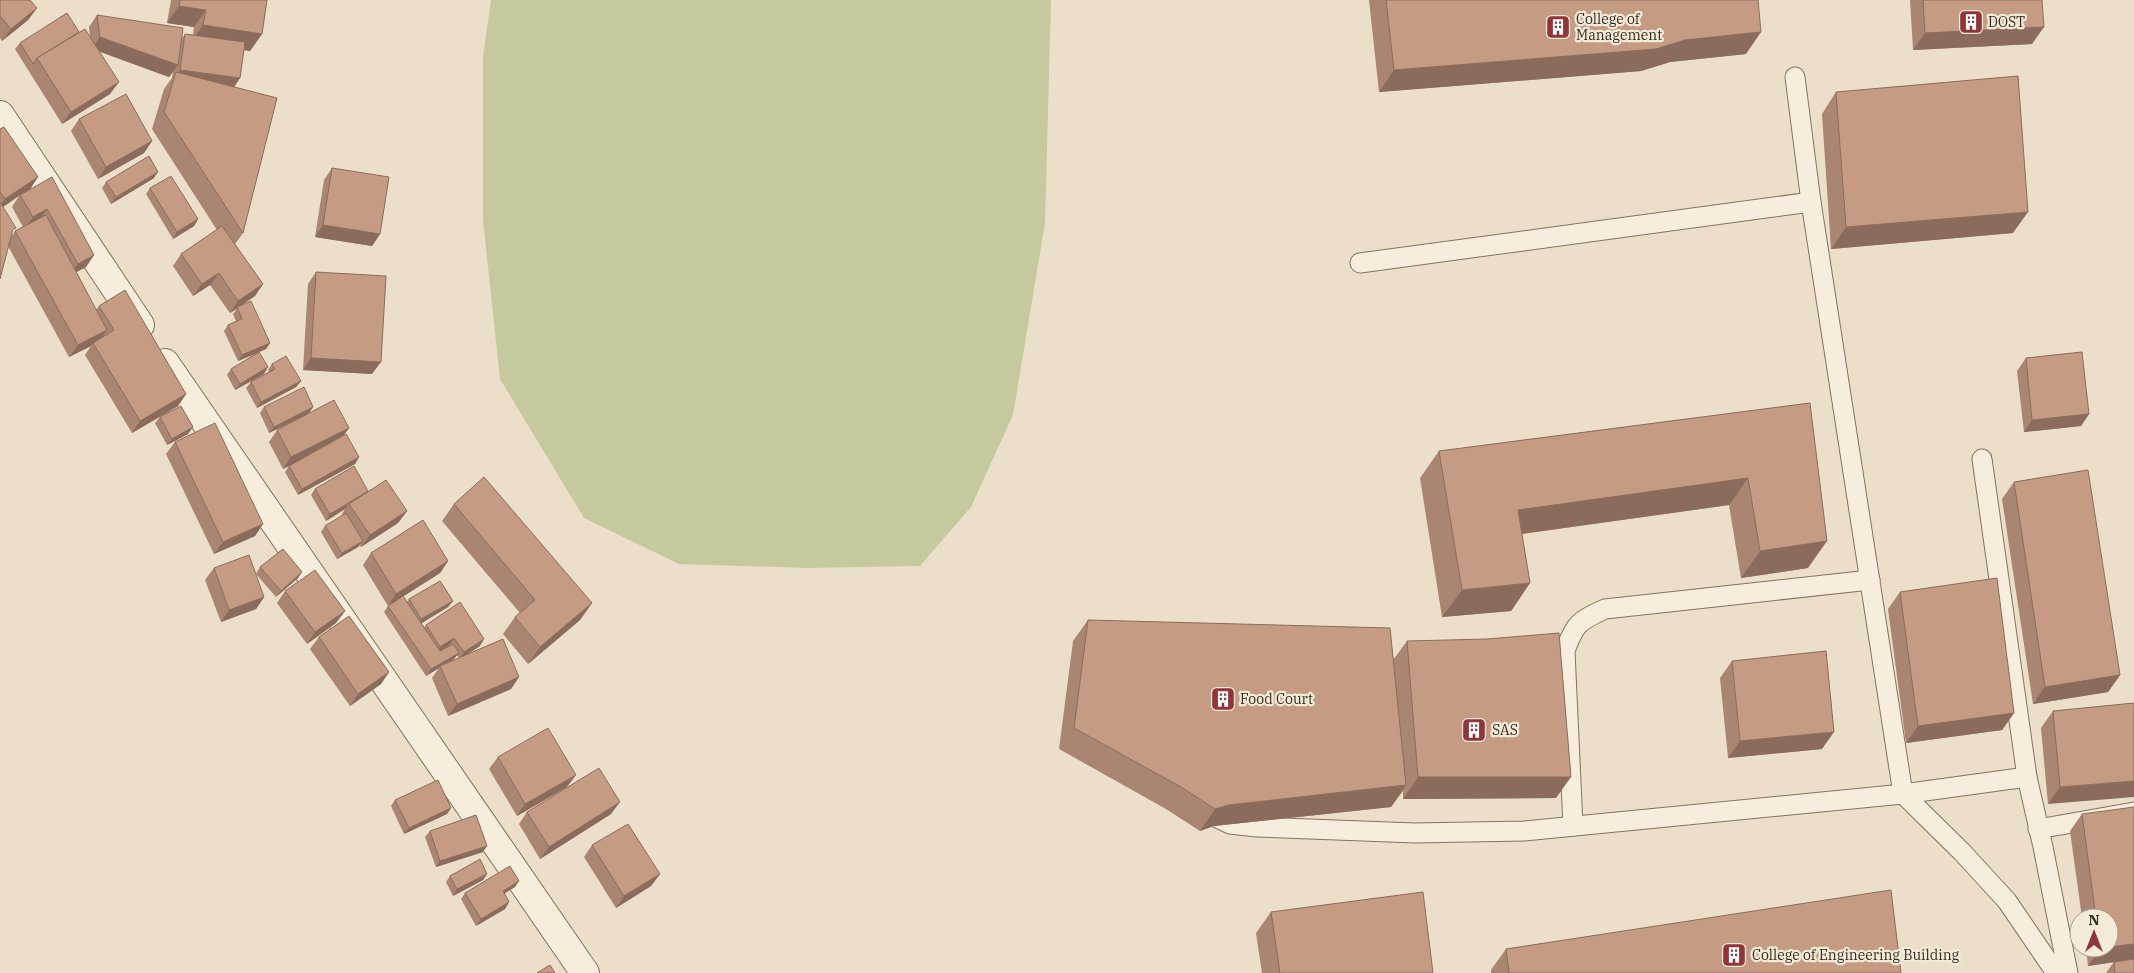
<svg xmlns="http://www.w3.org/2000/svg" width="2134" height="973" viewBox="0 0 2134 973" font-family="'IBM Plex Serif',serif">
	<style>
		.green { fill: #c6c99e }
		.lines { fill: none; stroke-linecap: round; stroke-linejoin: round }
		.service-casing { stroke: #86725f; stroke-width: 21 }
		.minor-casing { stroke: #86725f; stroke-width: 30 }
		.service { stroke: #f6eddc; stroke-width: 19 }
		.minor { stroke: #f6eddc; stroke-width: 28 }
		.wall { fill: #aa8571; fill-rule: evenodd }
		.shaded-wall { fill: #8b6c5c }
		.building { fill: #c69b83; stroke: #8b6c5c }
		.labels { text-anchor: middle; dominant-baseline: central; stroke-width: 4.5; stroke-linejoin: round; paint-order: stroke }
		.poi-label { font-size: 14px; fill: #382b21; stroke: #f3ead8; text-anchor: start }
	</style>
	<rect width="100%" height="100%" fill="#ebdfc9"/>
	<path class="green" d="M491,0H1051L1045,223L1013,415L971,507L920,566L808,568L679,564L584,518L500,379L483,220V56Z"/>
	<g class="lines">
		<defs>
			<g id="service">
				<path d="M1795,77L1811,202L1903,794L1962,852L2007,901L2056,973"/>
				<path d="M1360,263L1811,202"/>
				<path d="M1982,459L2027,777L2043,847L2068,973"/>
				<path d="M1211,815L1230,824L1257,827L1415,833L1524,831L1903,794L2027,777"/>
				<path d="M1573,826L1565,651C1575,623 1579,621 1605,609L1870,580"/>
				<path d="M2038,829L2134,812"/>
			</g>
			<g id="minor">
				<path d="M0,115L140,325"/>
				<path d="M165,363L585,973"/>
			</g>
		</defs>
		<use href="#service" class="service-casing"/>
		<use href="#minor" class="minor-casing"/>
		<use href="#service" class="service"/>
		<use href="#minor" class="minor"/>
	</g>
	<g class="wall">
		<path d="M0,0L37,8L28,20L2,41L0,38Z"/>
		<path d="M171,0H267L262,34L250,51L244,50L240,78L234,87L243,233L235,244L263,284L255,296L240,306L270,343L266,349L259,352L264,374L235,390L227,375L231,369L258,353L238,361L224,331L228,325L236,321L233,314L237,309L230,313L210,285L193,296L173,266L181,254L217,230L152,129L164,89L172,78L173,72L169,77L99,51L110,94L62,124L15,49L20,43L79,32L90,38L89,27L97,15L182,38L185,34L193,35L194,27L167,23Z"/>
		<path d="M1369,0H1758L1746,54L1670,62L1641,71L1379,92Z"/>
		<path d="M1910,0H2042L2032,44L1913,50Z"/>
		<path d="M1836,92L2013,233L1831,249L1822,114Z"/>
		<path d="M79,119L152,141L144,153L98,179L71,131Z"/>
		<path d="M0,129L38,177L30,189L94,255L86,267L76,272L96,310L99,306L186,394L178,406L132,433L85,355L91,346L69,357L8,246L0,279ZM19,196L12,207L23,227L15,231L10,238L11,234L3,207Z"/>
		<path d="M332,168L380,234L372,246L315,237L324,180Z"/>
		<path d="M154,178L111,204L102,188L106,182Z"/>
		<path d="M150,188L198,219L194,226L173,239L146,194Z"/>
		<path d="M316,272L372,374L303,370L308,284Z"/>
		<path d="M2026,358L2089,414L2081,426L2024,432L2017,371Z"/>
		<path d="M272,364L301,381L296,387L257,408L246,388L251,382L269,372L268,370Z"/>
		<path d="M1810,403L1808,568L1741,578L1729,505L1522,534L1530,583L1511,611L1442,617L1420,478L1439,451Z"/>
		<path d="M264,407H313L309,413L349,428L343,436L359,457L355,464L298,495L285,472L289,466L291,465L283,469L269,442L277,430L308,414L269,433L260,413Z"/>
		<path d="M160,417L188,434L167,445L155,423Z"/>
		<path d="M175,442L263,524L255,536L214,554L166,454Z"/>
		<path d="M2014,482L2120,675L2108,692L2033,704L2002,499Z"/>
		<path d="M315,489L368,491L407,511L398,523L361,547L360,545L358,547L337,559L321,532L325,526L341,516L345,509L326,521L311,495Z"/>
		<path d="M454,504L592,603L580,620L528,664L503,634L515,617L520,613L442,521Z"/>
		<path d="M371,553L448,561L440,573L388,606L363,565Z"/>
		<path d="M260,567L302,572L298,578L276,597L256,574Z"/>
		<path d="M214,568L264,597L256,609L221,622L205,580Z"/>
		<path d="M285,591L345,611L336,623L307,644L277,603Z"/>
		<path d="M1900,592L2014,713L2002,730L1906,743L1888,609Z"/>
		<path d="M409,599L453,601L448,607L421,623L424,628L426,625L480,646L464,656L519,677L511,689L448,716L432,678L439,668L426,676L384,612L388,606L407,602ZM457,655L459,658L449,662L454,659Z"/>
		<path d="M1088,620L1393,660L1407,641L1556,798L1403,799V791L1391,807L1214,826L1200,831L1166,809L1059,749L1073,641Z"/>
		<path d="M319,637L389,672L381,684L350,706L310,649Z"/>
		<path d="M1732,661L1822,749L1728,758L1720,678Z"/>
		<path d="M2134,703L2048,804L2041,728L2053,711Z"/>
		<path d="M498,757L567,787L517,816L489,769Z"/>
		<path d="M395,800L451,808L447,814L404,834L391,806Z"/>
		<path d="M527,812L611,814L540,859L519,824Z"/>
		<path d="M2082,814L2134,959L2088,966L2086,948H2109V918H2082L2070,831Z"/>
		<path d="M430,831L483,852L436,867L425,837Z"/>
		<path d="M592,845L660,874L651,886L616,908L584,857Z"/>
		<path d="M487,874L483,880L453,896L446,882L450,876Z"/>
		<path d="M515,887L504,894L509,902L505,909L476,926L461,899L465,893Z"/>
		<path d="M1271,912L1433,973H1262L1256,933Z"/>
		<path d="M1506,949L1901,973H1491V970Z"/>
		<path d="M2114,962L2134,973H2106Z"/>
	</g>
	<g class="shaded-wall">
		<path d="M179,6L206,10L194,27L167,23Z"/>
		<path d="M37,8L28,20L2,41L11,29Z"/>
		<path d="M203,25L262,34L250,51L191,42Z"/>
		<path d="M2044,27L2032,44L1913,50L1925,33Z"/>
		<path d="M1761,32L1746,54L1670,62L1641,71L1379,92L1394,70Z"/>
		<path d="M100,37L178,65L169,77L92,49Z"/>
		<path d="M180,70L240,78L232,90L175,77Z"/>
		<path d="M119,82L110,94L62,124L71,112Z"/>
		<path d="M152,141L144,153L98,179L106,167Z"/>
		<path d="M158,172L154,178L111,204L116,197Z"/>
		<path d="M38,177L30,189L20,195L0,209V206L5,199Z"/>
		<path d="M47,209L39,221L25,229L33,217Z"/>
		<path d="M2028,212L2013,233L1831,249L1846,227Z"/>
		<path d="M198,219L194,226L173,239L177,232Z"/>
		<path d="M323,225L380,234L372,246L315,237Z"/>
		<path d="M94,255L86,267L69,276L78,264Z"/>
		<path d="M219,273L210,285L193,296L202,284Z"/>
		<path d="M263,284L255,296L230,313L238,301Z"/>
		<path d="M107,330L99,342L93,343L91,346L69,357L78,345Z"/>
		<path d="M270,343L266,349L238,361L242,355Z"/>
		<path d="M311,358L381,362L372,374L303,370Z"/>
		<path d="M268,367L264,374L235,390L240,384Z"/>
		<path d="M301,381L296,387L257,408L261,402Z"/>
		<path d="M186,394L178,406L132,433L140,421Z"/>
		<path d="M313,407L309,413L269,433L274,427Z"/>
		<path d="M2089,414L2081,426L2024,432L2032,420Z"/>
		<path d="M193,427L188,434L167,445L172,439Z"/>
		<path d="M349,428L340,440L283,469L291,457Z"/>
		<path d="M359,457L355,464L298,495L302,489Z"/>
		<path d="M1748,478L1729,505L1499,537L1518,510Z"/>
		<path d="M349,504L345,509L326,521L330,514Z"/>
		<path d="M407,511L398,523L361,547L370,535Z"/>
		<path d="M263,524L255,536L214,554L223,542Z"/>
		<path d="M363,541L358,547L337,559L342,553Z"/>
		<path d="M1827,541L1808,568L1741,578L1760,551Z"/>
		<path d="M448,561L440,573L388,606L396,594Z"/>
		<path d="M302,572L298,578L276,597L281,591Z"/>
		<path d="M1530,583L1511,611L1442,617L1462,590Z"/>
		<path d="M264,597L256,609L221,622L229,610Z"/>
		<path d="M453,601L448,607L417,626L421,619Z"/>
		<path d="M592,603L580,620L528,664L540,647Z"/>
		<path d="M345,611L336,623L307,644L315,632Z"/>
		<path d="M454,638L450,644L436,654L440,647Z"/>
		<path d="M484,639L480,646L460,659L464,652Z"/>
		<path d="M459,653L454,659L441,667L440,666L439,668L426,676L431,669Z"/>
		<path d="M389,672L381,684L350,706L358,694Z"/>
		<path d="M2120,675L2108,692L2033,704L2045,687Z"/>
		<path d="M519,677L511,689L448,716L457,704Z"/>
		<path d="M2014,713L2002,730L1906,743L1918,726Z"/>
		<path d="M1834,732L1822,749L1728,758L1740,741Z"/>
		<path d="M576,775L567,787L517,816L525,804Z"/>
		<path d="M1418,777H1571L1556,798L1403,799Z"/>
		<path d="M2134,781V797L2048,804L2060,787Z"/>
		<path d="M1406,785L1391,807L1214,826L1200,831L1215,809L1229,805Z"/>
		<path d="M620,802L611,814L540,859L549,847Z"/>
		<path d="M451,808L447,814L404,834L409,828Z"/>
		<path d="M487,846L483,852L436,867L440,861Z"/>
		<path d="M487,874L483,880L453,896L457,889Z"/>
		<path d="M660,874L651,886L616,908L624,896Z"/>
		<path d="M519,881L515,887L498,897L503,891Z"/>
		<path d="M509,902L505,909L476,926L481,919Z"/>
		<path d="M2134,944V959L2088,966L2100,948H2109V947Z"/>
	</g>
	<g class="building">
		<path d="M0,0H30L37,8L11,29L0,16Z"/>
		<path d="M180,0H267L262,34L203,25L206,10L179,6Z"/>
		<path d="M1386,0H1758L1761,32L1685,40L1656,49L1394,70Z"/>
		<path d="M1923,0H2042L2044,27L1925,33Z"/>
		<path d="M67,13L79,32L37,58L33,64L20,43Z"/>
		<path d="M97,15L183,28L178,65L100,37Z"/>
		<path d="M85,29L119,82L71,112L37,58Z"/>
		<path d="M185,34L245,42L240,78L180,70Z"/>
		<path d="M176,72L277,98L243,233L164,112Z"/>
		<path d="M2018,76L2028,212L1846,227L1836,92Z"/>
		<path d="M126,94L152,141L106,167L79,119Z"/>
		<path d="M4,127L38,177L5,199L0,192V129Z"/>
		<path d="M149,156L158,172L116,197L106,182Z"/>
		<path d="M332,168L389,177L380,234L323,225Z"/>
		<path d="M171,176L198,219L177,232L150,188Z"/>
		<path d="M52,177L94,255L78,264L47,209L33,217L20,195Z"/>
		<path d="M0,202L16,228L13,229L0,279Z"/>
		<path d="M46,215L107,330L78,345L15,231Z"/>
		<path d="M222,226L263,284L238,301L219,273L202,284L181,254Z"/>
		<path d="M316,272L386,276L381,362L311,358Z"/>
		<path d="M125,290L186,394L140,421L93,343L114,330L99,306Z"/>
		<path d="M251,301L270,343L242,355L228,325L242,319L237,307Z"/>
		<path d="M259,352L268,367L240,384L231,369Z"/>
		<path d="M2082,352L2089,414L2032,420L2026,358Z"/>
		<path d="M286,356L301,381L261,402L251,382L275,369L272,364Z"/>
		<path d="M304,387L313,407L274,427L264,407Z"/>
		<path d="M334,400L349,428L291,457L277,430Z"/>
		<path d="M1810,403L1827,541L1760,551L1748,478L1518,510L1530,583L1462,590L1439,451Z"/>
		<path d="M181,406L193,427L172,439L160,417Z"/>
		<path d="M215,423L263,524L223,542L175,442Z"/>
		<path d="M346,434L359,457L302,489L289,466Z"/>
		<path d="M354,466L368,491L330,514L315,489Z"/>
		<path d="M2088,470L2120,675L2045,687L2014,482Z"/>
		<path d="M484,477L592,603L540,647L515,617L535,600L454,504Z"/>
		<path d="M386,480L407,511L370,535L349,504Z"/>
		<path d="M346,513L363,541L342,553L325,526Z"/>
		<path d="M423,520L448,561L396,594L371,553Z"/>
		<path d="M283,549L302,572L281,591L260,567Z"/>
		<path d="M249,555L264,597L229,610L214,568Z"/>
		<path d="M315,570L345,611L315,632L285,591Z"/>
		<path d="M1997,578L2014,713L1918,726L1900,592Z"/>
		<path d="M440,581L453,601L421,619L409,599Z"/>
		<path d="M403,596L440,651L453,644L459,653L431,669L388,606Z"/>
		<path d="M460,602L484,639L464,652L454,638L440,647L426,625Z"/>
		<path d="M349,616L389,672L358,694L319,637Z"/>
		<path d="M1088,620L1390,628L1406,785L1229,805L1215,809L1181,787L1074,728Z"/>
		<path d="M1559,633L1571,777H1418L1407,641L1487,639Z"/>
		<path d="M503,639L519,677L457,704L440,666Z"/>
		<path d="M1826,651L1834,732L1740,741L1732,661Z"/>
		<path d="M2134,703V781L2060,787L2053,711Z"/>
		<path d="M548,728L576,775L525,804L498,757Z"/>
		<path d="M599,768L620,802L549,847L527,812Z"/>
		<path d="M438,780L451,808L409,828L395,800Z"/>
		<path d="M2134,807V944L2109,947V918H2096L2082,814Z"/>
		<path d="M476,815L487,846L440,861L430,831Z"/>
		<path d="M628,824L660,874L624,896L592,845Z"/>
		<path d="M480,859L487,874L457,889L450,876Z"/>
		<path d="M510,866L519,881L503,891L509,902L481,919L465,893Z"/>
		<path d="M1891,890L1901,973H1509L1506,949Z"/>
		<path d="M1423,892L1433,973H1280L1271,912Z"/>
		<path d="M2134,959V973H2115L2114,962Z"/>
		<path d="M550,965L555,973H537Z"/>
	</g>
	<defs>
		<symbol id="building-square" viewBox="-11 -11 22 22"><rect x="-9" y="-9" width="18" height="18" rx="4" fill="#90353a" stroke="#f3ead8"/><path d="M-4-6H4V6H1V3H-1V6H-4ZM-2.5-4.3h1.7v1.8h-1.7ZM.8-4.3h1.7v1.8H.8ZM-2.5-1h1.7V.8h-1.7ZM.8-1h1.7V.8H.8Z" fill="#fff"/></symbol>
	</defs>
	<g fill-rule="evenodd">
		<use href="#building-square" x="1957" y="8" width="28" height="28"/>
		<use href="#building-square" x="1544" y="13" width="28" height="28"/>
		<use href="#building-square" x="1209" y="685" width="28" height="28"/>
		<use href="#building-square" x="1460" y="716" width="28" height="28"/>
		<use href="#building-square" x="1720" y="941" width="28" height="28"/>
	</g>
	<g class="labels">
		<g class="poi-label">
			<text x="1576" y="19">College of<tspan x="1576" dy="16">Management</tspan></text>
			<text x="1988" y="22">DOST</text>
			<text x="1240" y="699">Food Court</text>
			<text x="1492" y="730">SAS</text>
			<text x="1752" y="955">College of Engineering Building</text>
		</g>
	</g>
	<g transform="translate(2094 933)"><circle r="24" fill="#f3ead8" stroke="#a89e8f"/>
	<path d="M0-4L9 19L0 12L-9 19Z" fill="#90353a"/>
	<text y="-8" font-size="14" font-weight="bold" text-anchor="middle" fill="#382b21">N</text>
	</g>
</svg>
